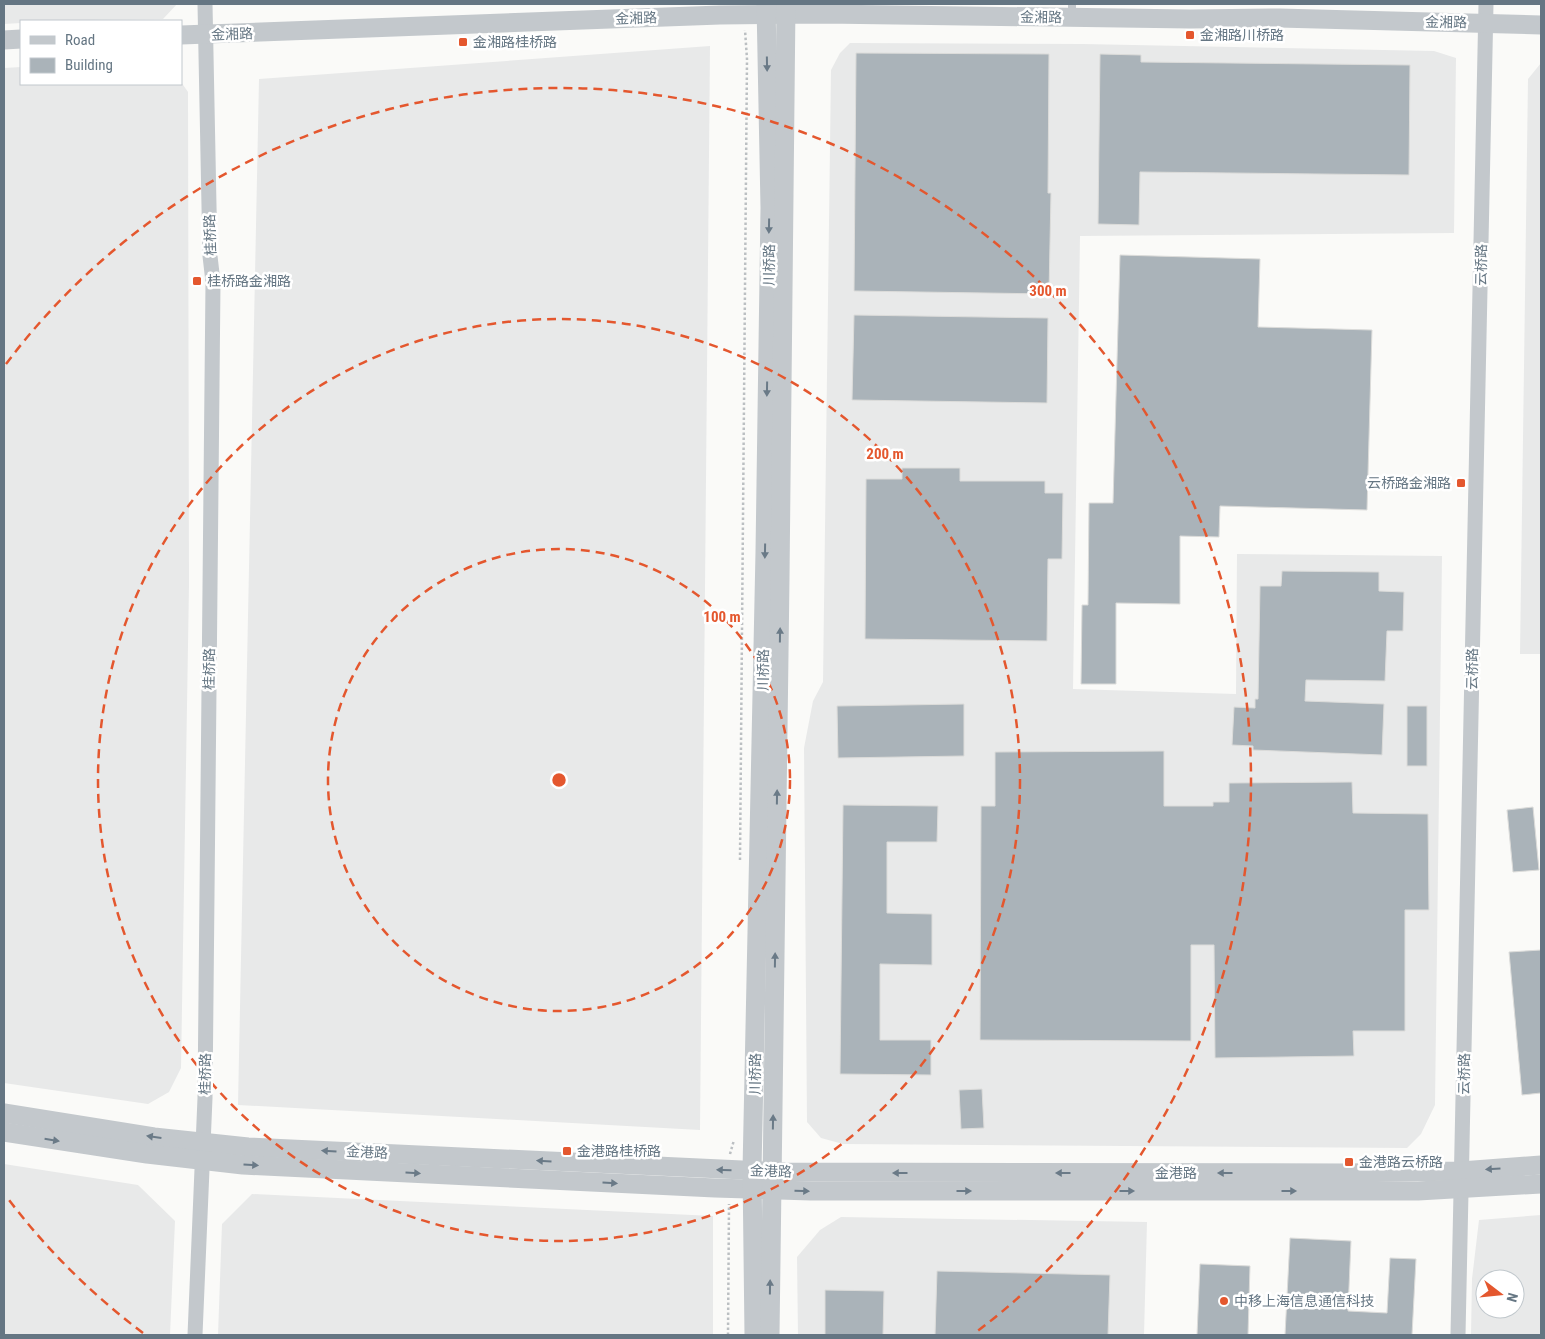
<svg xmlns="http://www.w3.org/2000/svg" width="1545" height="1339" viewBox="0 0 1545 1339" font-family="'Roboto Condensed','Noto Sans SC',sans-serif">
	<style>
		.built { fill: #e8e9e9; fill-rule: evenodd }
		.building { fill: #aab3b9; stroke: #dcdcda }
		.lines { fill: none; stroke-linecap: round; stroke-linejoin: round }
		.path { stroke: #bbbfc2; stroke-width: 2.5; stroke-dasharray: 2.5 2.5; stroke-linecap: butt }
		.service { stroke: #c3c8cc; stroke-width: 8 }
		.minor { stroke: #c3c8cc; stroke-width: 15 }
		.tertiary { stroke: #c3c8cc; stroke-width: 19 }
		.oneway { fill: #6a7a87 }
		.ring { fill: none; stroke: #e4572e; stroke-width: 2.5; stroke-dasharray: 9 6 }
		.poi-dot { fill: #e4572e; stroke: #fff; stroke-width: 2 }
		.labels { text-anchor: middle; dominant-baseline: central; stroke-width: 5; stroke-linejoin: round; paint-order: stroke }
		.street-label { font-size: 14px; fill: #657683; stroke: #fff }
		.poi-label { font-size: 14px; fill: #657683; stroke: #fff; text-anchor: start }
		.centre { fill: #e4572e; stroke: #fff; stroke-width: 2.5 }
		.ring-label { font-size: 15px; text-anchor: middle; font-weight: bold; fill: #e4572e; stroke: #fff; stroke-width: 5; stroke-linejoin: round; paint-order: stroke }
	</style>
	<rect width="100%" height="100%" fill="#fafaf8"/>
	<g class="built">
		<path d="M4,4H177L163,19L21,21V23L4,24Z"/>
		<path d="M850,43L1083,44L1434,51L1456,58L1454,233L1080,236L1073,689L1236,694L1237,554L1442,556L1435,1105L1421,1134L1407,1148L843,1144L821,1138L807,1122L804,748L813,701L823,682L831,70L840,53Z"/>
		<path d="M710,46L700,1130L238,1105L259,79Z"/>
		<path d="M1541,63V654H1520L1528,79Z"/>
		<path d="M21,67V84H181V82L188,92L189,585L181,1068L169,1092L148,1104L4,1083V68Z"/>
		<path d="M4,1164L138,1185L175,1221L170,1335H4Z"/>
		<path d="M252,1194L713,1216V1335H218L222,1224Z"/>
		<path d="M1541,1215V1335H1471L1472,1279L1479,1220ZM1485,1279H1515V1309H1485Z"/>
		<path d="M841,1217L1147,1222L1144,1335H798L797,1257L820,1230Z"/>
	</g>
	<g class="building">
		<path d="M856,53L1049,54L1048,193H1051L1049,294L854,291Z"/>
		<path d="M1100,54L1141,55V62L1410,65L1409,175L1140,172L1139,225L1098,224Z"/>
		<path d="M1120,255L1260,259L1258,327L1372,330L1367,510L1220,506L1219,537L1180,536V604L1116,603V684H1081L1082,605H1088L1089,503H1113Z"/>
		<path d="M854,315L1048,318L1047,403L852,400Z"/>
		<path d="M902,468H960V481H1045V493H1063L1062,559H1048L1047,641L865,639L866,479H902Z"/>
		<path d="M1282,571L1379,572V591L1404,592L1403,631H1387L1385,681L1306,680L1305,701L1384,704L1382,755L1253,750V746L1232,745L1234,707L1255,708V699H1258L1260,586H1281Z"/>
		<path d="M964,704V756L838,758L837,706Z"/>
		<rect x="1407" y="706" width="20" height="60"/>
		<path d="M1164,751V806H1213V802H1229V783L1352,782L1353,813L1428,814L1429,910H1405V1031H1353L1354,1056L1215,1058L1214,945H1191V1041L980,1040L981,806H995V752Z"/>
		<path d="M843,805L938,806L937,842H887V913L932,914V965L880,964V1040H931V1075L840,1074Z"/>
		<path d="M1533,807L1539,870L1513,872L1507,810Z"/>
		<path d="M1541,950V1093L1522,1095L1509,952Z"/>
		<path d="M982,1089L984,1128L961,1129L959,1090Z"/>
		<path d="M1290,1238L1351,1241L1348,1311L1387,1313L1390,1258L1416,1259L1412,1335H1285Z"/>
		<path d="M1200,1264L1250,1266L1248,1335H1197Z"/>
		<path d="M937,1271L1110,1275L1108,1335H935Z"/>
		<path d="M825,1290L884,1291L883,1335H825Z"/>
	</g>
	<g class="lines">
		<g class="path">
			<path d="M740,860L747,59L745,30"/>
			<path d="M730,1154L734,1140"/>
			<path d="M728,1335L729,1204"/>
		</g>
		<path class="service" d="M1072,17V4"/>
		<g class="minor">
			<path d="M195,1335L205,1098L213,282L210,256L205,4"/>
			<path d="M1458,1335L1486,4"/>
		</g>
		<g class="tertiary">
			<path d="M181,35L720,15L825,14L1190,19L1279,18L1541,25"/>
			<path d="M4,40L21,39"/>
			<path d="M4,1113L154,1137L248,1147L786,1172L1349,1173L1461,1171L1541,1165"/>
			<path d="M4,1132L147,1154L243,1165L715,1188L811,1191H1418L1541,1184"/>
			<path d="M754,1335L752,1170L765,552L770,208L766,4"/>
			<path d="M770,1335L780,578L786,4"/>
		</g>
	</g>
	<defs><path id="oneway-solid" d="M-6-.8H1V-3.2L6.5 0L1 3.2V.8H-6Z" transform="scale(1.25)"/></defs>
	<g class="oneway">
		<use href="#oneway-solid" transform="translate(767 64) rotate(89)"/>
		<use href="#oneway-solid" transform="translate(769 226) rotate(91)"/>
		<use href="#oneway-solid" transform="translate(767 389) rotate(91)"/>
		<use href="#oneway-solid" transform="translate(765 551) rotate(91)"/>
		<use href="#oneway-solid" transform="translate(780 635) rotate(-89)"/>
		<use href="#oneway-solid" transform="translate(777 797) rotate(-89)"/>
		<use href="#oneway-solid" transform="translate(775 960) rotate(-89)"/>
		<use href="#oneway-solid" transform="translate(773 1122) rotate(-89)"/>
		<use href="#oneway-solid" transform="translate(154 1137) rotate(-172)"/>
		<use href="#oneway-solid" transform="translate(52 1140) rotate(9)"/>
		<use href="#oneway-solid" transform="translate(329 1151) rotate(-177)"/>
		<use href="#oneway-solid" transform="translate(544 1161) rotate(-177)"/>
		<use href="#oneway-solid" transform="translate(251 1165) rotate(3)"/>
		<use href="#oneway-solid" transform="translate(1493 1169) rotate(176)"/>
		<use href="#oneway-solid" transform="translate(724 1170) rotate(-178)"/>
		<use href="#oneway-solid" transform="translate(413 1173) rotate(3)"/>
		<use href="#oneway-solid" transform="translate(900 1173) rotate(-180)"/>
		<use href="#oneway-solid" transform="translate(1063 1173) rotate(-180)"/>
		<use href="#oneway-solid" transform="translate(1225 1173) rotate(-180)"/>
		<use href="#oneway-solid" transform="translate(610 1183) rotate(3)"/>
		<use href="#oneway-solid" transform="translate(802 1191) rotate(2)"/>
		<use href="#oneway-solid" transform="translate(964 1191)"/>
		<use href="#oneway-solid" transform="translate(1127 1191)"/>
		<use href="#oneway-solid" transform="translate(1289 1191)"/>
		<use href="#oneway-solid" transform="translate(770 1287) rotate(-89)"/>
	</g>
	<g class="ring">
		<circle cx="559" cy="780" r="231"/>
		<circle cx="559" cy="780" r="461"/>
		<path d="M143 1333A692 692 0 0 1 6 1196M6 364A692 692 0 1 1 975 1333"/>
	</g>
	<g class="poi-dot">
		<rect x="1185" y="30" width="10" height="10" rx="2.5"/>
		<rect x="458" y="37" width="10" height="10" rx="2.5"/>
		<rect x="192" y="276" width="10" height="10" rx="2.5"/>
		<rect x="1456" y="478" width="10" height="10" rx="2.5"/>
		<rect x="562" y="1146" width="10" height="10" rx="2.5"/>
		<rect x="1344" y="1157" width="10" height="10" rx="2.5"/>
		<circle cx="1224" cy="1301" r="5"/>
	</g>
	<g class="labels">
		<g class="street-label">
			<text transform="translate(1041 17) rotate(1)">金湘路</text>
			<text transform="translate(636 18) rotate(-2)">金湘路</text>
			<text transform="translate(1446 22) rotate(1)">金湘路</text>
			<text transform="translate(232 34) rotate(-2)">金湘路</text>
			<text transform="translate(210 235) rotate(-92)">桂桥路</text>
			<text transform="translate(769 265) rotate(-89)">川桥路</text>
			<text transform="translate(1481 265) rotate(-89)">云桥路</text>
			<text transform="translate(209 669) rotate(-89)">桂桥路</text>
			<text transform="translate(1472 669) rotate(-89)">云桥路</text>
			<text transform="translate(763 670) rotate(-89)">川桥路</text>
			<text transform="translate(205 1074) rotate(-89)">桂桥路</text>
			<text transform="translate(755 1074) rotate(-89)">川桥路</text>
			<text transform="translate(1464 1074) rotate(-89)">云桥路</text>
			<text transform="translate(367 1152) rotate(3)">金港路</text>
			<text transform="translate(771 1171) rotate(2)">金港路</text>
			<text x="1176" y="1173">金港路</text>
		</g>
		<g class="poi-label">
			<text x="1200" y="35">金湘路川桥路</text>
			<text x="473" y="42">金湘路桂桥路</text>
			<text x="207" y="281">桂桥路金湘路</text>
			<text x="1451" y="483" text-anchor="end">云桥路金湘路</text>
			<text x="577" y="1151">金港路桂桥路</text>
			<text x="1359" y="1162">金港路云桥路</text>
			<text x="1234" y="1301">中移上海信息通信科技</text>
		</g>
	</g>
	<circle cx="559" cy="780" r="8" class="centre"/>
	<g class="ring-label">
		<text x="1048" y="296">300 m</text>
		<text x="885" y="459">200 m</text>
		<text x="722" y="622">100 m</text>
	</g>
	<rect width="1545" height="1339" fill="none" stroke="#657683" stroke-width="10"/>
	<rect x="20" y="20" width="162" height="65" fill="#ffffff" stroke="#c1c8cd"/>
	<rect x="30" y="36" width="25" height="8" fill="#c3c8cc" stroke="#c1c8cd"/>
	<text x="65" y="45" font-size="15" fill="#657683">Road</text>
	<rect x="30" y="58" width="25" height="15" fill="#aab3b9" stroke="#c1c8cd"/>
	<text x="65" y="70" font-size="15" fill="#657683">Building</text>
	<g transform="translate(1500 1294) rotate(106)"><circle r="24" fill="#ffffff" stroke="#c1c8cd"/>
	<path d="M0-4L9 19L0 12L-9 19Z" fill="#e4572e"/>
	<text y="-8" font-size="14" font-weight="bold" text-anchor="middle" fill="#657683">N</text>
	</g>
</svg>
